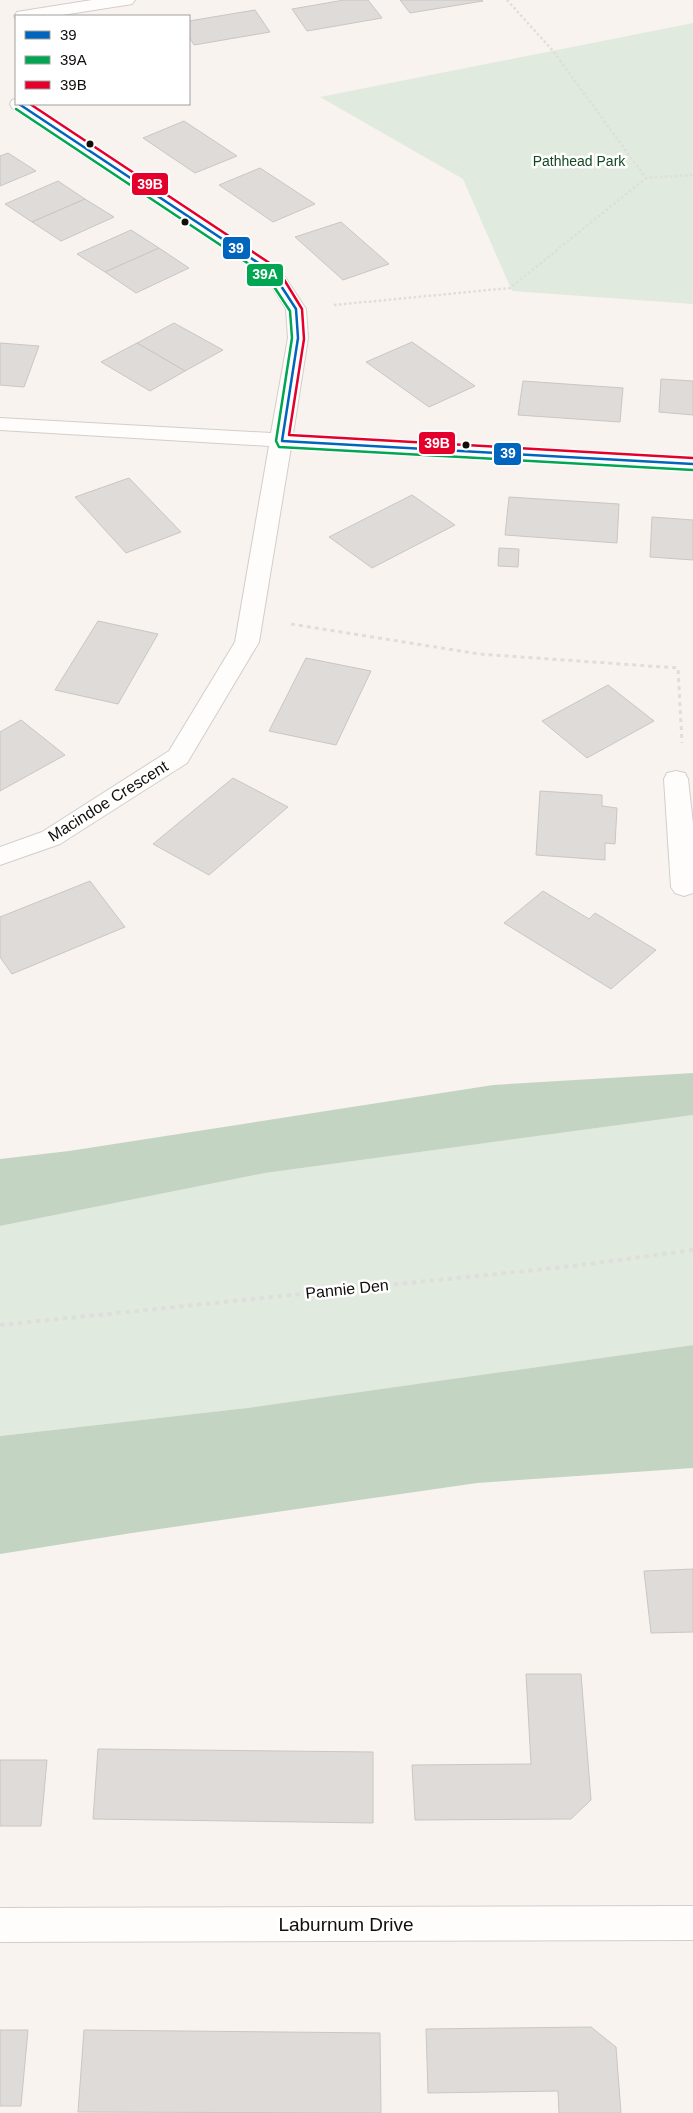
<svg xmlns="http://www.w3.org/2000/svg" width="693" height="2113" viewBox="0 0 693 2113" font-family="Arial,sans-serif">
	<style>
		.green { fill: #e1eade }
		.forest { fill: #c4d4c3 }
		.building { fill: #dfdbd8; stroke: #cac6c3 }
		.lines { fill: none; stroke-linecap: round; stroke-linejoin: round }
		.minor-casing { stroke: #d2ceca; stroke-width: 2 }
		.path-far2 { stroke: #dfdedc; stroke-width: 2.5; stroke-dasharray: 2.5 2.5; stroke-linecap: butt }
		.path-far1 { stroke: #dfdedc; stroke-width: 3; stroke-dasharray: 4 4; stroke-linecap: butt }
		.path { stroke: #dfdedc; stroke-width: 4; stroke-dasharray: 4.5 4.5; stroke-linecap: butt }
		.minor { fill: #fefdfc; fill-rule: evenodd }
		.bus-1-casing { stroke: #fff; stroke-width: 5 }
		.bus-2-casing { stroke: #fff; stroke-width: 5 }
		.bus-3-casing { stroke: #fff; stroke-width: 5 }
		.bus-1 { stroke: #0065bd; stroke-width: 2.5 }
		.bus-2 { stroke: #00a651; stroke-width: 2.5 }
		.bus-3 { stroke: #e4002b; stroke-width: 2.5 }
		.bus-dot { fill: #110e0c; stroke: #fff; stroke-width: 2 }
		.labels { text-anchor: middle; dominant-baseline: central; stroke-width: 5; stroke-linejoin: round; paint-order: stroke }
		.far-park-label { font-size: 14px; fill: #144822; stroke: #fff }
		.street-label { font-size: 16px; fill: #110e0c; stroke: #fff }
		.near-street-label { font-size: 19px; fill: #110e0c; stroke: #fff }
		.line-badge { stroke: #fff; stroke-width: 2 }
		.badge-label { font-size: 14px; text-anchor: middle; font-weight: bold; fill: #fff }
	</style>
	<rect width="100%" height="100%" fill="#f8f3ee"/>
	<g class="green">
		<path d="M693,23V304L512,291L463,179L320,97Z"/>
		<path d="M693,1115V1345L247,1408L0,1436V1226L265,1173Z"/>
	</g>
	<g class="forest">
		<path d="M693,1073V1115L265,1173L0,1226V1159L69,1151L493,1085Z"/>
		<path d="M693,1345V1468L477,1483L132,1533L0,1554V1436L247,1408Z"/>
	</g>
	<g class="building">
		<path d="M344,0H368L382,18L307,31L292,9Z"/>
		<path d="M400,0H482L483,1L410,13Z"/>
		<path d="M255,10L270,32L194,45L189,37V21Z"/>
		<path d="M184,121L237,156L195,173L143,138Z"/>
		<path d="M8,153L36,171L0,186V156Z"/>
		<path d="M260,168L315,204L273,222L219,185Z"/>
		<path d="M58,181L85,199L32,222L5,204Z"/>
		<path d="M85,199L114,217L61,241L32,222Z"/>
		<path d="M341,222L389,264L343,280L295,237Z"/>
		<path d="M131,230L159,248L105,272L77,254Z"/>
		<path d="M159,248L189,268L136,293L105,272Z"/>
		<path d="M174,323L223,350L185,371L137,343Z"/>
		<path d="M412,342L475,386L429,407L366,362Z"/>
		<path d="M0,343L39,346L24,387L0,385Z"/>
		<path d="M137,343L185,371L150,391L101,362Z"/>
		<path d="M661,379L693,381V415L659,412Z"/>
		<path d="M523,381L623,388L620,422L518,415Z"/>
		<path d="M129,478L181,532L126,553L75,497Z"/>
		<path d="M412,495L455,525L372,568L329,537Z"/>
		<path d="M509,497L619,504L617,543L505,535Z"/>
		<path d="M652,517L693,520V560L650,557Z"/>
		<path d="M499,548L519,549L518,567L498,566Z"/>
		<path d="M98,621L158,634L118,704L55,690Z"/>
		<path d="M306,658L371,671L336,745L269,731Z"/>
		<path d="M608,685L654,721L587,758L542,721Z"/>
		<path d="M21,720L65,755L0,791V732Z"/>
		<path d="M233,778L288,807L209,875L153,844Z"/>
		<path d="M540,791L602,795V806L617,808L615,844L605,843V860L536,855Z"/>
		<path d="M90,881L125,927L12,974L0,957V917Z"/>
		<path d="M543,891L589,919L595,913L656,950L611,989L504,923Z"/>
		<path d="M693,1569V1632L651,1633L644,1571Z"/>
		<path d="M526,1674H581L591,1800L571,1819L415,1820L412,1765L531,1764Z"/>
		<path d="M98,1749L373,1752V1823L93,1819Z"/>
		<path d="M0,1760H47L41,1826H0Z"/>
		<path d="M591,2027L616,2047L621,2113H559L558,2091L428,2093L426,2029Z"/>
		<path d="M0,2030H28L21,2106H0Z"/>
		<path d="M84,2030L380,2033L381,2113L78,2112Z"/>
	</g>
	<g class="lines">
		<defs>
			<g id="minor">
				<path d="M92,0H135L132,4L126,5L56,16H16V19L14,16L17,12L23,11Z"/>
				<path d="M16,99V104H31L279,268L306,309L308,338L293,434L693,457V471L291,447L259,642L187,763L60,844L0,865V847L42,832L169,751L235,642L269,446L0,430V418L271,433L288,338L286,309L265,276L12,108L10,104L12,100Z"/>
				<path d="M676,771L685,773L688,779L693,824V893L684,896L675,893L671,887L664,779L667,773Z"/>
				<path d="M693,1906V1940L0,1942V1908Z"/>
			</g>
		</defs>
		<use href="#minor" class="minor-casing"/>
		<g class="path-far2">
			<path d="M507,0L553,51L646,178L693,175"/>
			<path d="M334,305L510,288L646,178"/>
		</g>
		<path class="path-far1" d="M291,624L479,654L678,668L682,743"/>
		<path class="path" d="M0,1325L574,1266L693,1250"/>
		<use href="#minor" class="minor"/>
		<defs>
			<path id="bus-1" d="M19,104L272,272L296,309L298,338L282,441L693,464"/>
			<path id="bus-2" d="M16,109L267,276L290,311L292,338L276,441L279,447L693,470"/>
			<path id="bus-3" d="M30,104L277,268L302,309L304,339L289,435L693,458"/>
		</defs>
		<use href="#bus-1" class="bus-1-casing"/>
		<use href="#bus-2" class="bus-2-casing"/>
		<use href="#bus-3" class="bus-3-casing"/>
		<use href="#bus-1" class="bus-1"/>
		<use href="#bus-2" class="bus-2"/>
		<use href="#bus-3" class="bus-3"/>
	</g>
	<g class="bus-dot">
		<circle cx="90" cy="144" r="4.5"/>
		<circle cx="185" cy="222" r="4.5"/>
		<circle cx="466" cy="445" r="4.5"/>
	</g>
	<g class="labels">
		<g class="far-park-label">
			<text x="579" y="161">Pathhead Park</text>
		</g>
		<g class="street-label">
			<text transform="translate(108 801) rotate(-32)">Macindoe Crescent</text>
			<text transform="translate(347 1289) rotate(-6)">Pannie Den</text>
		</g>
		<g class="near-street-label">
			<text x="346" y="1924">Laburnum Drive</text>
		</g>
	</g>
	<g class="line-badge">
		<rect x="131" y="172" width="38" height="24" rx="5" fill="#e4002b"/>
		<rect x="222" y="236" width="29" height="24" rx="5" fill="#0065bd"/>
		<rect x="246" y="263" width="38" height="24" rx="5" fill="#00a651"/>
		<rect x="418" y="431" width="38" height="24" rx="5" fill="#e4002b"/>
		<rect x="493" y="442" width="29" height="24" rx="5" fill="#0065bd"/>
	</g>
	<g class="badge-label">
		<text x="150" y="189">39B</text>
		<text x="236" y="253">39</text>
		<text x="265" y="279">39A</text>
		<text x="437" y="448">39B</text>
		<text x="508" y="458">39</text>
	</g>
	<rect x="15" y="15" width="175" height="90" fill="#ffffff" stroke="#a09f9e"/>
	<rect x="25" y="31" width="25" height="8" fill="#0065bd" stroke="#a09f9e"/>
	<text x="60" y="40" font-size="15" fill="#110e0c">39</text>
	<rect x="25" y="56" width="25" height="8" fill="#00a651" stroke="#a09f9e"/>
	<text x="60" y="65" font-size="15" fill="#110e0c">39A</text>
	<rect x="25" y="81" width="25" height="8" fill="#e4002b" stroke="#a09f9e"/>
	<text x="60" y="90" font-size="15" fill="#110e0c">39B</text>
</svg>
